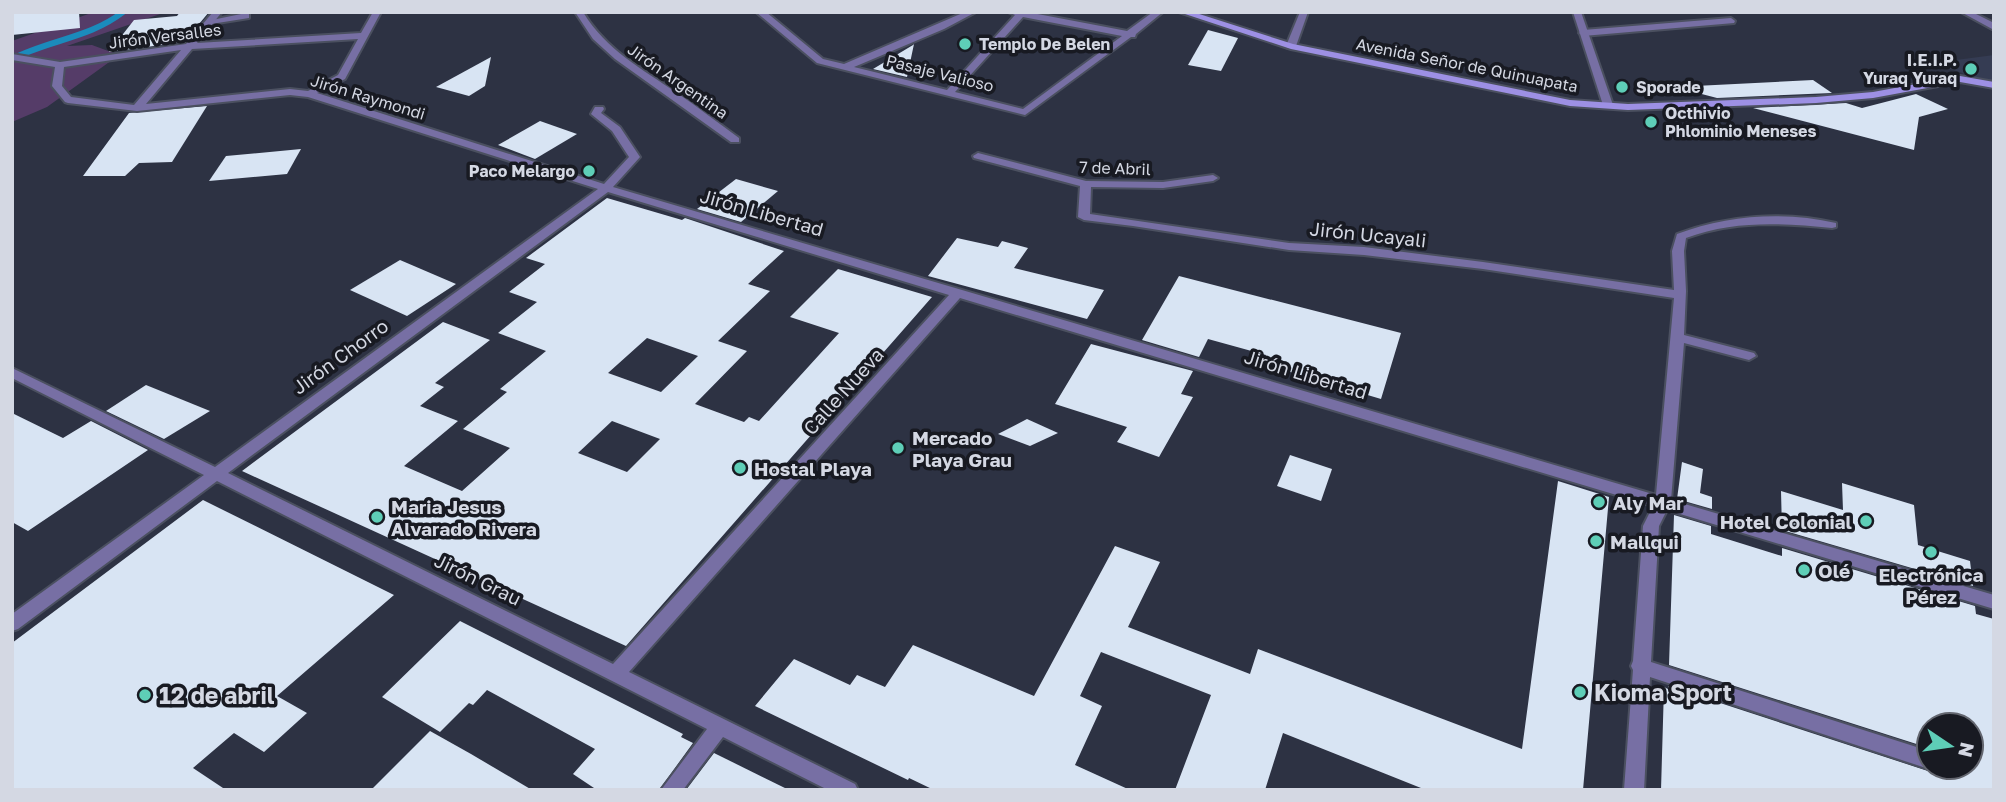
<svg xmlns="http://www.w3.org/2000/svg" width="2006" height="802" viewBox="0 0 2006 802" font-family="'Golos Text',sans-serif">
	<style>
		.built { fill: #353c53 }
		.green { fill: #553c68 }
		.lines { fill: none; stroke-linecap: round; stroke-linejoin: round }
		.stream { stroke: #1b8bbc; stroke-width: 6 }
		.building { fill: #d8e4f3; fill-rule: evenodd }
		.lane-casing { stroke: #4b5060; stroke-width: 4 }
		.street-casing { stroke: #4b5060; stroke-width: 4 }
		.secondary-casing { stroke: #4b5060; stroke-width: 4 }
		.lane { fill: #776fa4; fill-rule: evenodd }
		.street { fill: #776fa4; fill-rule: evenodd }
		.secondary { fill: #9d90e4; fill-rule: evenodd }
		.poi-dot { fill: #5eceb7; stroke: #181a22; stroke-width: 2.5 }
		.labels { text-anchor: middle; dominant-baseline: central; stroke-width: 7; stroke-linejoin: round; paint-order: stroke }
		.far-street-label { font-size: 16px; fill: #d4d8e3; stroke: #181a22 }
		.far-poi-label { font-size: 16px; font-weight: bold; fill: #d4d8e3; stroke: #181a22; text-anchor: start }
		.street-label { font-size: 19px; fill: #d4d8e3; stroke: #181a22 }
		.poi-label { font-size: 19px; font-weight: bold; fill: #d4d8e3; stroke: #181a22; text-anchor: start }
		.near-poi-label { font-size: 23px; font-weight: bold; fill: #d4d8e3; stroke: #181a22; text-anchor: start }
	</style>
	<rect width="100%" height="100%" fill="#2d3243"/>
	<path class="built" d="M1994,55V84L1933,63Z"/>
	<path class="green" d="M94,12H166L67,46L92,45L119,55L47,107L12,122V41Z"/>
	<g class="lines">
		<path class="stream" d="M12,59C48,40 90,38 123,12"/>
	</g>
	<g class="building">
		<path d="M12,12H79L80,28L12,35Z"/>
		<path d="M180,12H209L184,42L109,52L134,20L177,16Z"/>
		<path d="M1208,30L1238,38L1221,71L1188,65Z"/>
		<path d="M914,44L907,77L873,69L913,45Z"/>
		<path d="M491,57L485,86L469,96L436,87Z"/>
		<path d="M1813,80L1832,93L1717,98L1694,92L1695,86Z"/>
		<path d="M1916,94L1948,109L1919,117L1914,150L1753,108L1846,103L1862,108Z"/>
		<path d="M207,106L172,162L139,163L125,176H83L129,113Z"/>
		<path d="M540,121L577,134L535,159L498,145Z"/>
		<path d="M301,149L287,174L209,181L226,156Z"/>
		<path d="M736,179L778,191L741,222L697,209Z"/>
		<path d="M607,198L682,220L685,218L784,251L748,284L770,291L718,341L747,351L695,404L744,422L749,417L759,421L839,333L790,317L838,269L932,297L626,646L242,471L443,322L490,340L435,383L444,387L420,406L458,421L404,466L462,491L510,448L463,429L507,392L500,389L546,351L498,333L537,302L509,292L545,264L526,258ZM647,338L698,356L661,392L608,373ZM612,421L660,439L627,472L578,453Z"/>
		<path d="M957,238L998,247L1002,241L1028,248L1014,268L1104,290L1087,319L928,276Z"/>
		<path d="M400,260L456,284L407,316L350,290Z"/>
		<path d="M1179,276L1401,333L1381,399L1263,364L1266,355L1208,339L1199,357L1142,340Z"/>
		<path d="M1091,344L1193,371L1181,394L1193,397L1159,457L1117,442L1127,427L1055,404Z"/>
		<path d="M146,385L210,411L164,439L106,411Z"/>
		<path d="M12,413L63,438L91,421L148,450L28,531L12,522Z"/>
		<path d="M1027,419L1058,433L1030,446L998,434Z"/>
		<path d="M1290,455L1332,469L1321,501L1277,486Z"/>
		<path d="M1682,462L1703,469L1700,493L1712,497V509L1677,499Z"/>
		<path d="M1558,481L1609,497L1583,790H1426L1283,733L1265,790H1175L1211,695L1101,652L1080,696L1102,706L1075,765L1130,790H934L909,778L908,780L755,706L794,659L850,685L857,675L885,687L913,645L1034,696L1115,546L1160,562L1128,627L1250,674L1258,649L1522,749Z"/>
		<path d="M1842,483L1914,505L1918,545L1970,561L1973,586L1782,530L1781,491L1843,510Z"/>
		<path d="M203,500L394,595L277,696L307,713L264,752L234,733L193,768L226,790H12V643Z"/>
		<path d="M1674,515L1711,526V534L1782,556V548L1975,606L1976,614L1994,619V790H1661L1664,687L1668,689V686L1928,771L1936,767H1971V725H1929V748L1669,665Z"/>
		<path d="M460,621L683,734L681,737L693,743L659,790H597L573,774L595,749L487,690L473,705L469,703L440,732L382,697Z"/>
		<path d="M430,731L471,754L532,790H371Z"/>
		<path d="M714,753L789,790H686Z"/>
	</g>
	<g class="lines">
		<defs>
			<g id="lane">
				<path d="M246,13L249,14V18L211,24L207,21Z"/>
				<path d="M1731,18L1735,21L1734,23L1583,36L1579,33L1583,30Z"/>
			</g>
			<g id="street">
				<path d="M213,12H222L197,43L361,33L373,12H381L345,79L317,93L604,184L629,157L612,131L591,114L595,107H603L604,109L601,113L620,127L640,157L613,187L1656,495L1674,298L1483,269L1364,255L1289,250L1133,226L1084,220L1078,217L1080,186L974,158L973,156L978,153L1086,181L1163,182L1213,175L1218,178L1213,181L1163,188L1091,187L1090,214L1289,243L1364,247L1483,262L1674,290L1672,251L1677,234C1727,215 1784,211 1836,223V227L1832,228C1782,223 1734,220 1686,238L1684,251L1686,291L1684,335L1754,353L1756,356L1749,360L1684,343L1671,500L1994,595V609L1667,510L1659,526L1651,662L1929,751V767H1934L1929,769L1650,677L1644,790H1624L1633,670L1631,666L1633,661L1643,526L1653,506L960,298L629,672L855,784L858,790H828L723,737L683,790H661L707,729L217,481L18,629L12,631V614L204,475L12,378V368L215,467L598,189L308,97L290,95L137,111L68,103L65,102L52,86L55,67L12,60V54L60,62L186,44ZM358,39L338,75L308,91L290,89L146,104L192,49ZM181,50L134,105L71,97L62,86L64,67ZM608,192L949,295L613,664L228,473Z"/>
				<path d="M575,12H583C606,50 642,69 677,93C698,107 718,123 739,138V142H731L615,59L593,39Z"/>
				<path d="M756,12H766L823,59L844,64L965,12H976L944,29L854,67L947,90L1015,15L1008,12H1027L1127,31L1153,12H1163L1136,34L1135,37H1131L1025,115L817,63ZM1023,17L1122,36L1023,109L955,92Z"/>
				<path d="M1300,12H1308L1296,46L1288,48L1286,46Z"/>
				<path d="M1573,12H1581L1613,105L1612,107L1603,105Z"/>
				<path d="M1961,12H1972L1994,23V30Z"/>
			</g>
			<path id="secondary" d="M1179,12H1193L1293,44L1570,100L1628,104L1816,97L1873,92L1960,76L1994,82V88L1960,82L1873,98L1816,103L1628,110L1570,106L1291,49Z"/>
		</defs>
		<use href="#lane" class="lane-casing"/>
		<use href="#street" class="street-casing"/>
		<use href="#secondary" class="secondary-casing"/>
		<use href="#lane" class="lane"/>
		<use href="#street" class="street"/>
		<use href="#secondary" class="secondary"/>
	</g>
	<g class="poi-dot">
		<circle cx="965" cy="44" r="7"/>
		<circle cx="1971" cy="69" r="7"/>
		<circle cx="1622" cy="87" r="7"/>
		<circle cx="1651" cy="122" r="7"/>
		<circle cx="589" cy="171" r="7"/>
		<circle cx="898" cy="448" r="7"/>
		<circle cx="740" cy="468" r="7"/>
		<circle cx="1599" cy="502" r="7"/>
		<circle cx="377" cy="517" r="7"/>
		<circle cx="1866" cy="521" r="7"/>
		<circle cx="1596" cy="541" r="7"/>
		<circle cx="1931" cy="552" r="7"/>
		<circle cx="1804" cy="570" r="7"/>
		<circle cx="1580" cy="692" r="7"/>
		<circle cx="145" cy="695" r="7"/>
	</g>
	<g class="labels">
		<g class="far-street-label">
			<text transform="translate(165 36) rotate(-7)">Jirón Versalles</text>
			<text transform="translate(1467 65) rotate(11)">Avenida Señor de Quinuapata</text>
			<text transform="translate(940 73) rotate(14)">Pasaje Valioso</text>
			<text transform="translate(678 81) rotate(35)">Jirón Argentina</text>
			<text transform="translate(368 97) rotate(17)">Jirón Raymondi</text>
			<text transform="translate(1115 168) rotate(2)">7 de Abril</text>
		</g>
		<g class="far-poi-label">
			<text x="979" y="44">Templo De Belen</text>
			<text x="1957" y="60" text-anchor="end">I.E.I.P.<tspan x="1957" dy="18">Yuraq Yuraq</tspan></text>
			<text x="1636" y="87">Sporade</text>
			<text x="1665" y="113">Octhivio<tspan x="1665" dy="18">Phlominio Meneses</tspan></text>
			<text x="575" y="171" text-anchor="end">Paco Melargo</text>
		</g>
		<g class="street-label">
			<text transform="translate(762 212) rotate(16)">Jirón Libertad</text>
			<text transform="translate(1368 234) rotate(6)">Jirón Ucayali</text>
			<text transform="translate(340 356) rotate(-36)">Jirón Chorro</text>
			<text transform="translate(1306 374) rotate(17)">Jirón Libertad</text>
			<text transform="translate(843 391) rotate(-48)">Calle Nueva</text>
			<text transform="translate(478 579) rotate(26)">Jirón Grau</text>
		</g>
		<g class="poi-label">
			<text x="912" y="437">Mercado<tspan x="912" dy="22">Playa Grau</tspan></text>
			<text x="754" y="468">Hostal Playa</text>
			<text x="1613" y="502">Aly Mar</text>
			<text x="391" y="506">Maria Jesus<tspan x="391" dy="22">Alvarado Rivera</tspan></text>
			<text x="1852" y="521" text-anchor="end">Hotel Colonial</text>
			<text x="1610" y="541">Mallqui</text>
			<text x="1818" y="570">Olé</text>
			<text x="1931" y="574" text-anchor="middle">Electrónica<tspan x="1931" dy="22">Pérez</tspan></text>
		</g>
		<g class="near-poi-label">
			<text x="1594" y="692">Kioma Sport</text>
			<text x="159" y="695">12 de abril</text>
		</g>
	</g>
	<rect width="2006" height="802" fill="none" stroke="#d4d8e3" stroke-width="28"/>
	<g transform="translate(1950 746) rotate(103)"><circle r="33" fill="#181a22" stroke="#63666f" stroke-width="2"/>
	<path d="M0-5L12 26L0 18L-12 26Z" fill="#5eceb7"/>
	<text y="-10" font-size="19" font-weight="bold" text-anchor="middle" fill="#d4d8e3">N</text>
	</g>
</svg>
